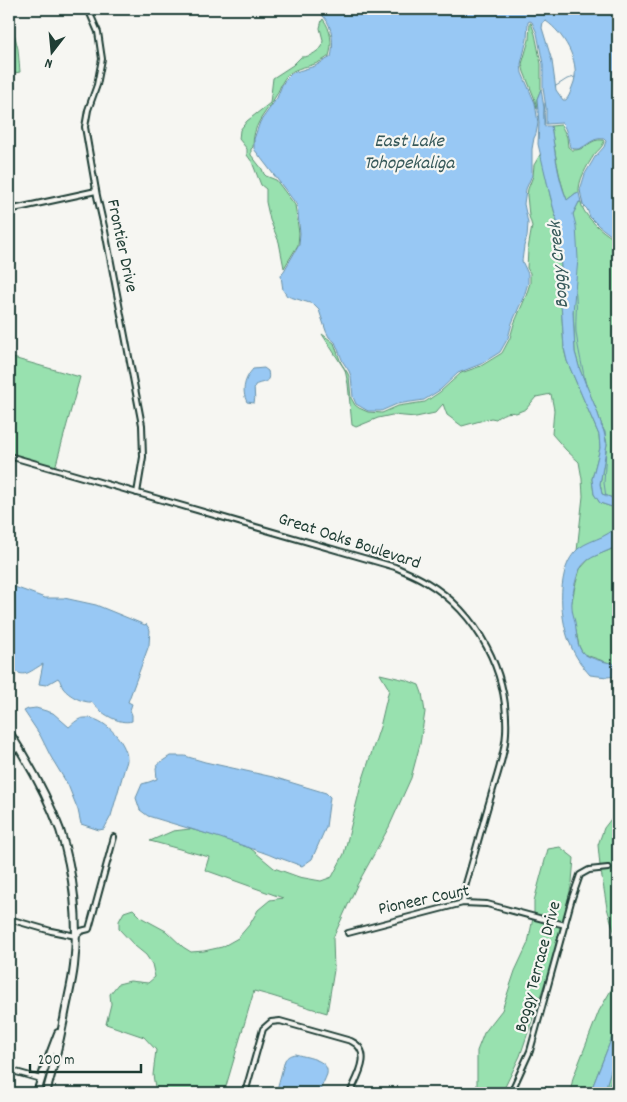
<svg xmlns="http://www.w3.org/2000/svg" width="627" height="1102" viewBox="0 0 627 1102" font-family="Dekko,sans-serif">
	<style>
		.green { fill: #98e1af; stroke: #5c8f72 }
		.water { fill: #98c8f4; stroke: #6890a7; fill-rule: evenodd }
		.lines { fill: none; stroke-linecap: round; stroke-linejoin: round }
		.stream { stroke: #6890a7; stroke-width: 1 }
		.minor-casing { stroke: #1f3d34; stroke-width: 8 }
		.primary-casing { stroke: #1f3d34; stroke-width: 10 }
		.minor { stroke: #f6f6f2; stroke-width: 4 }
		.primary { stroke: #f6f6f2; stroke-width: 6 }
		.labels { text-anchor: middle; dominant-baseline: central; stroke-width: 4.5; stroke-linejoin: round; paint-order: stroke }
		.street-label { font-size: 18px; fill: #1f3d34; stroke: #f6f6f2 }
		.water-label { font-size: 19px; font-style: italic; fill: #37595a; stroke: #f6f6f2 }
	</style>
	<rect width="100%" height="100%" fill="#f6f6f2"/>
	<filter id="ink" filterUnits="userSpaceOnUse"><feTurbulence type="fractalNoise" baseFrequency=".02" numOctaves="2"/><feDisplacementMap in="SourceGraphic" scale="10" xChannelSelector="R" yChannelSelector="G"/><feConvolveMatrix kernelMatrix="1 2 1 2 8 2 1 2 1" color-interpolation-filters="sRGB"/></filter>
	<g filter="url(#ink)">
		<g class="green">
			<path d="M9,12L18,49L20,72L9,74Z"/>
			<path d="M323,19C331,30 333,43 329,56C324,60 318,63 312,65C305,67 297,68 290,73C280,81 281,89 274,99C263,117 253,124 253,147L251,149V155L262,169L264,174L266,176L276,180L295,205L299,233L298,245L284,268L279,242L270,220L266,202V189L261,185L252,162L247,155V149L239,139L240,130L247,121L270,103L273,78L293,65L301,57C310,57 315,53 322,47L323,40L320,28L322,20Z"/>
			<path d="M530,23H531L535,34L541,64V89L537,99V109L534,97L524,72L522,64L529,40Z"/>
			<path d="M561,125L567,137L568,147L572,150C587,151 589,138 603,140L604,142C602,148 598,150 594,155C587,166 578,180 579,193H576L567,200C558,177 555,151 551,126Z"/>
			<path d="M541,153L550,195L558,225L561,267V303L564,349L567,361L599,435L600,448L592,479L594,494L600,503L618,509C618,513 620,520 618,525C615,534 586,543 577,551L583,496L582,479L579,462L566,450L552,434L554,410L551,394L536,397L526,409L516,413C509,411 501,414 496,419L491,418L462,426L447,415L443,404L435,413L416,417L392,415L378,418L356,427L352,425L348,384L345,370L322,334L334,343L341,363L347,372L349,376L351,398L355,405L359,408L368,412L382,413L398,406L425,402L440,392L461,373L481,366L502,353L510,338L514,324L526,296L530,283V273L527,268L528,249L532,226L529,216L527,195L528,189L533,176L534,165Z"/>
			<path d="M579,202H581C583,217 605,234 618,241V500L602,494L600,484L607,444L604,432L597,411L580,370L575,352L573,312V214Z"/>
			<path d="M13,358L80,377L55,468L9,454V366Z"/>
			<path d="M618,545V664L609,663L583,654L579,646L571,606L575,586L580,569L590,558L612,549Z"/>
			<path d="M380,674L406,680L419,685L422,693L425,712L420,744L411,778L389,827L357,885L333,938L334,970L327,1013C302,1006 278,997 254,991L224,1093H156L153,1075L156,1050L144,1037L106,1024L111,1004L110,994L118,984L130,981L148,983L155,977L152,964L146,955L135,946L119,929V921L124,912L133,909L142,918L166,931L183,947L191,952L204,951L222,947L238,938L250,924L258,910L270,900L283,898L205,870L209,857L150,841L173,831L190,829L222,838L250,848L274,868L299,877L321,881L332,877L344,854L361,785L380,727L389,689Z"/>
			<path d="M618,810V944L607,908L601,871L610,869V865L600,866L598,845L604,828Z"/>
			<path d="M560,847L574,858L572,882L563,922L534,914V901L548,849Z"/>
			<path d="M533,918L562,926L555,953L520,1056L502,1093H475L477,1087V1051L484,1033L502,1010L515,971L528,943Z"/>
			<path d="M618,978V1022L590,1093H570L573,1078L599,1011Z"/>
			<path d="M618,1046V1093H604Z"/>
		</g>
		<g class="water">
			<path d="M314,9H618V239L612,236L599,226L590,217L587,209L583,205L580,190L585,174L595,157L604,147L606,141L604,139C589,136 583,155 570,147C568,138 567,130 562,123L546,124V108L543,88V64L537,33L532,22L530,21L528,22L527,39L521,64L522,73L535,103L538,123L536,134L534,138L532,149V175L526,189L524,204L528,223L527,237L524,246L522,261L528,274V283L524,296L512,323L508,338L500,352L481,364L458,373L440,390L424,400L397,404L381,411H368L356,404L353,397L351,376L349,371L343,362L335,342L329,337L326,331L319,310L313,304L287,296L283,290L281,276L299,245L300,233L297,205L254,149V139L260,122L277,98L282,85L285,80L292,73L315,66L331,57C334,45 333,27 324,17C321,14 317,11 314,9ZM546,21C563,33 580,60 574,82C573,85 572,87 571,90C570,94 569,96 566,100H563L556,90L552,61L542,28L543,22Z"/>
			<path d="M541,89L544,108V125L545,126H551C555,150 557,177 567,200L576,193H579L581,202H579L573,214L576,226L578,259L573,312L575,352L580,370L597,411L604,432L607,444L600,484L602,494L618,500V509L600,503L594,494L592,479L600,448L599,435L567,361L564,348L561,303V267L558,225L550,195L538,144L539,123L537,99Z"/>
			<path d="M264,368L268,371C271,384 263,381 255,385C253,391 256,397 254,403L247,402C241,390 245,378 253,369Z"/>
			<path d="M618,524V545C606,554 587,555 580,569C576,575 571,600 572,607C572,612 574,617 575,622C577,632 576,644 582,652C588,659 609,663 618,664V676L607,677L590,675C582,666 575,656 571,646C560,622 556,574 574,553C585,539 608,540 618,524Z"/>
			<path d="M9,585L45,598H64L96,605L145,625L146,624L150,630L149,645L128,702L132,704L130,710L132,715V721C119,725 100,713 92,702C83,703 69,696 63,688C61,685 61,681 58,678L46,685L39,684L43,664C28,672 25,680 9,667Z"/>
			<path d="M36,708L53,713L69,727C74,723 78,718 85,718C103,716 127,742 127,759C127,762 126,764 125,767L111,816L104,829L99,830L81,824L78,810L68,785L51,757L40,735L24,711L28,709Z"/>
			<path d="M170,756H185L205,762L273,777L326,793L330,797L326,827L312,859L302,866L277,857V858C266,853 256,850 244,846C213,835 180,826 148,816L140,810L136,798L142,784L149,782L157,779L156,768L158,764Z"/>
			<path d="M618,1022V1046L604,1093H590Z"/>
			<path d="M295,1054C304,1057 330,1059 327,1074C325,1080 321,1087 319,1093H276L285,1060C288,1056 290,1055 295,1054Z"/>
		</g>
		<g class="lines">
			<g class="stream">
				<path d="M556,86L567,79L575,77"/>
				<path d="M545,127L544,114L545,103"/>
				<path d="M575,289C578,303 575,318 576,332C578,351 583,368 586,386"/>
				<path d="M601,425L605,432L606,442"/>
				<path d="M606,449L604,483L606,497"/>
				<path d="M606,1093L618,1062"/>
			</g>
			<defs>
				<g id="minor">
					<path d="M88,9L98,32L102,59L97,85L88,110L85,127L97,196L105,231L142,425L143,457L137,493"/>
					<path d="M9,210L96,191"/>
					<path d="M9,456L395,567C406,572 417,576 426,582C478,613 509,673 506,733C505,754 497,775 491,796C482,826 474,857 465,887L463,903"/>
					<path d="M9,755L19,747"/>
					<path d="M9,919L51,931L76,936L81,931L89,929L114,837"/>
					<path d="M348,933L463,903L487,904L565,925"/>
					<path d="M9,1070L41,1079"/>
					<path d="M245,1093L263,1029L271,1022L280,1021L351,1041C374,1052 357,1077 350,1093"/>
					<path d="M514,1093V1086L530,1051L572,898L580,875L589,870L608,868"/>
				</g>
				<g id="primary">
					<path d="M9,732C29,763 47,795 60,830C74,873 79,922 74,966C72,984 67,1001 64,1019C59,1044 53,1069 46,1093"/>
					<path d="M37,1093L44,1070L58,1033"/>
				</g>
			</defs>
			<use href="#minor" class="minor-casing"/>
			<use href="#primary" class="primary-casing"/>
			<use href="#minor" class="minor"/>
			<use href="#primary" class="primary"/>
		</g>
	</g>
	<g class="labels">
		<g class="street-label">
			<text transform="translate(121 246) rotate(78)">Frontier Drive</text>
			<text transform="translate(349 542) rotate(18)">Great Oaks Boulevard</text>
			<text transform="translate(424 901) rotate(-12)">Pioneer Court</text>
			<text transform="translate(539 967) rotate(-75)">Boggy Terrace Drive</text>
		</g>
		<g class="water-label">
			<text x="409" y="142">East Lake<tspan x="409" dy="22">Tohopekaliga</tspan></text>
			<text transform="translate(560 265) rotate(-95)">Boggy Creek</text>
		</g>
	</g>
	<rect width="627" height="1102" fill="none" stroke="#f6f6f2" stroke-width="30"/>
	<rect x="15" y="15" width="597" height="1072" fill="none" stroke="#1f3d34" stroke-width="2" filter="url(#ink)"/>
	<g transform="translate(52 52) rotate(196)" stroke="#f6f6f2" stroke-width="4" paint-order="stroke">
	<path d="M0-4L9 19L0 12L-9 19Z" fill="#1f3d34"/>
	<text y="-8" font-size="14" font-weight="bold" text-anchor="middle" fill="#1f3d34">N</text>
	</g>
	<path d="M30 1064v8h111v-8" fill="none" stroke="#1f3d34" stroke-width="2.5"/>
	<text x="38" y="1064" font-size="15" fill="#1f3d34" stroke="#f6f6f2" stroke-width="4" paint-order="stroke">200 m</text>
</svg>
